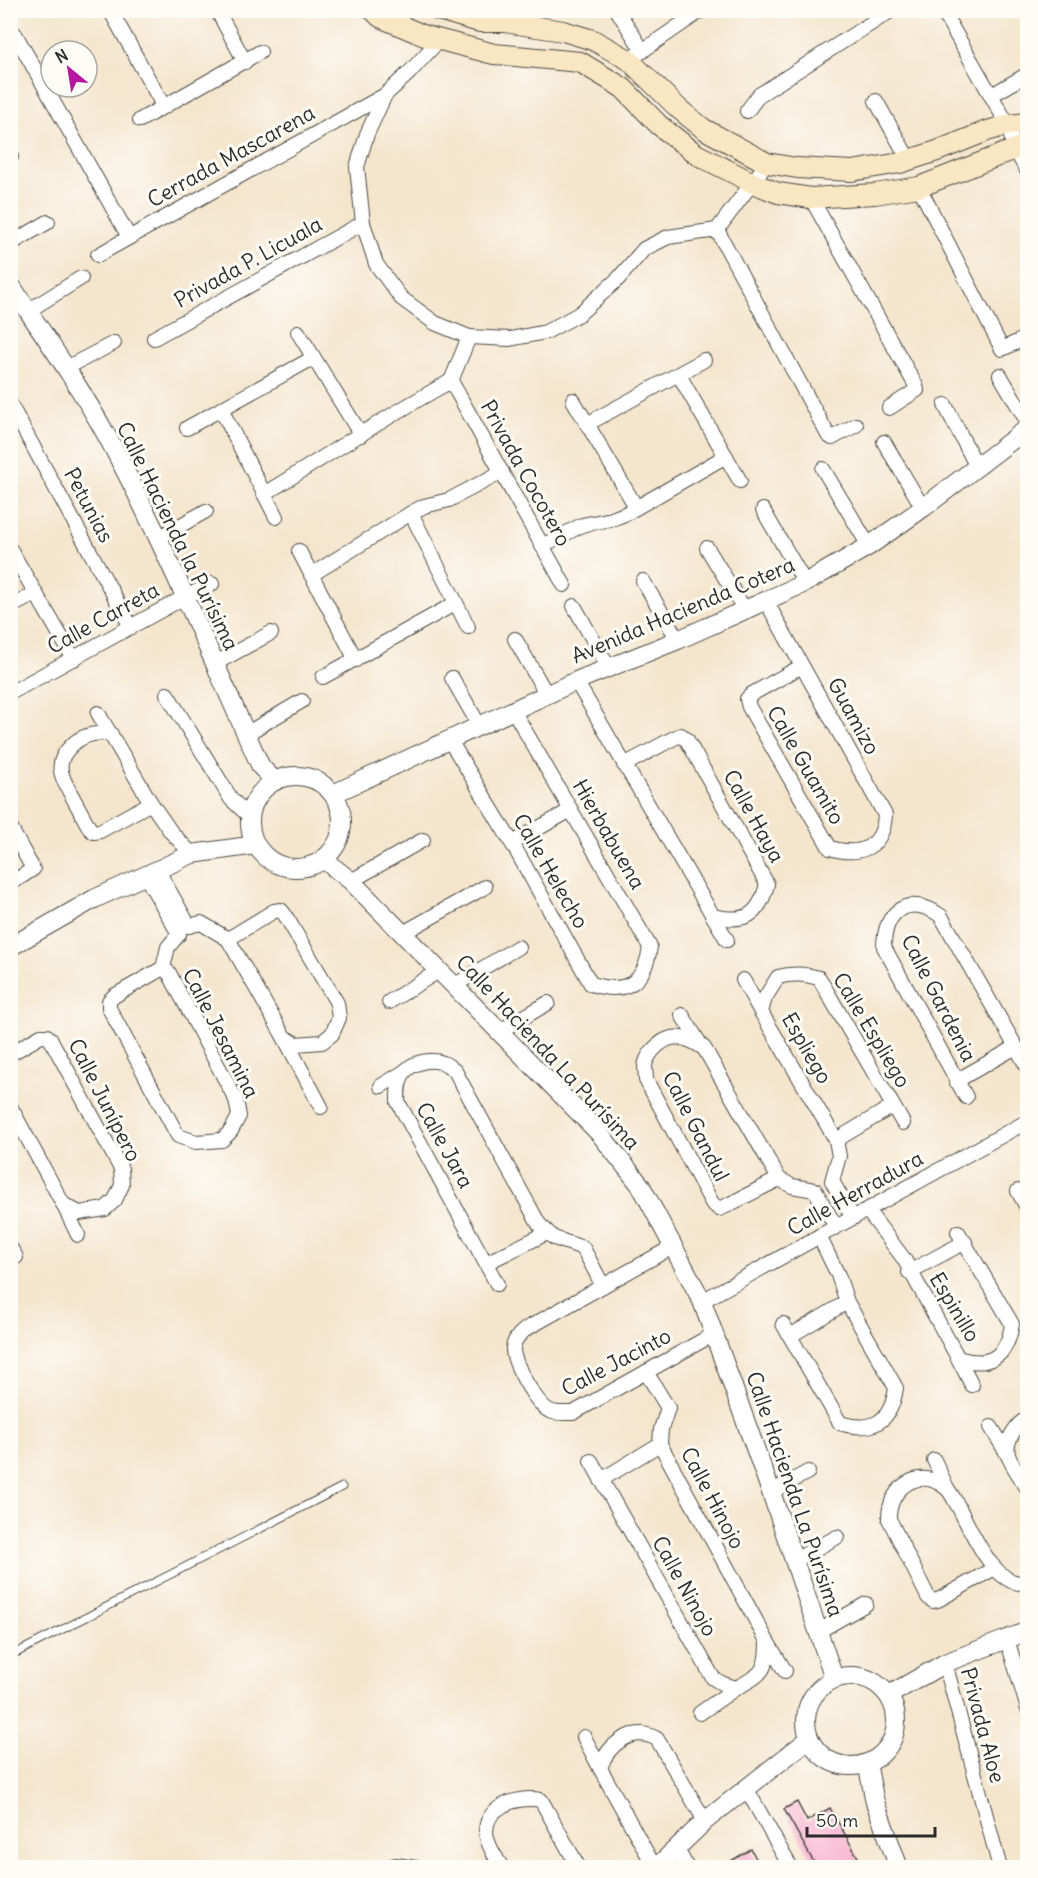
<svg xmlns="http://www.w3.org/2000/svg" width="1038" height="1878" viewBox="0 0 1038 1878" font-family="Delius,sans-serif">
	<style>
		.building { fill: #f7a5c8 }
		.lines { fill: none; stroke-linecap: round; stroke-linejoin: round }
		.service-casing { stroke: #494743; stroke-width: 9 }
		.minor-casing { stroke: #494743; stroke-width: 16 }
		.tertiary-casing { stroke: #494743; stroke-width: 20 }
		.secondary-casing { stroke: #494743; stroke-width: 22 }
		.service { stroke: #fff; stroke-width: 7 }
		.minor { stroke: #fff; stroke-width: 14 }
		.tertiary { stroke: #fff; stroke-width: 18 }
		.secondary { stroke: #f9e7c3; stroke-width: 20 }
		.labels { text-anchor: middle; dominant-baseline: central; stroke-width: 6; stroke-linejoin: round; paint-order: stroke }
		.street-label { font-size: 21px; fill: #2b2b2b; stroke: #fdfcf7 }
	</style>
	<rect width="100%" height="100%" fill="#fdfcf7"/>
	<filter id="ink" filterUnits="userSpaceOnUse"><feTurbulence type="fractalNoise" baseFrequency=".0167" numOctaves="2"/><feDisplacementMap in="SourceGraphic" scale="12" xChannelSelector="R" yChannelSelector="G"/><feConvolveMatrix kernelMatrix="1 2 1 2 8 2 1 2 1" color-interpolation-filters="sRGB"/></filter>
	<filter id="wash" filterUnits="userSpaceOnUse"><feTurbulence type="fractalNoise" baseFrequency=".008" numOctaves="4" result="noise"/><feDisplacementMap in="SourceGraphic" scale="24" xChannelSelector="R" yChannelSelector="G"/><feGaussianBlur stdDeviation="1.35" result="paint"/><feColorMatrix in="noise" values="0 0 0 0 0 0 0 0 0 0 0 0 0 0 0 0 0 1.4 0 .05"/><feComposite in="paint" operator="in"/></filter>
	<g filter="url(#wash)">
		<rect width="100%" height="100%" fill="#f4e5cc"/>
		<g id="blocks">
			<g class="building">
				<path d="M797,1802L807,1821L830,1808L864,1868H817L784,1809Z"/>
				<path d="M751,1849L761,1868H719Z"/>
			</g>
		</g>
	</g>
	<g filter="url(#ink)">
		<use href="#blocks" fill-opacity="0" stroke="#494743" stroke-width="1.5"/>
		<g class="lines">
			<defs>
				<path id="service" d="M10,1656L342,1487"/>
				<g id="minor">
					<path d="M110,10L164,107"/>
					<path d="M217,10L245,62"/>
					<path d="M617,10L643,51"/>
					<path d="M942,10L1008,125L1014,148L1028,172"/>
					<path d="M15,34L129,237"/>
					<path d="M629,60L702,10"/>
					<path d="M385,95L367,134L357,167L363,223L376,264L401,298L435,323L469,337L510,339L546,332L579,314L618,279L644,249L668,237L717,230L767,163"/>
					<path d="M992,95L1028,74"/>
					<path d="M876,101L909,160"/>
					<path d="M747,111L759,95L892,10"/>
					<path d="M140,120L260,52"/>
					<path d="M10,157H11"/>
					<path d="M919,187L1002,349L1028,337"/>
					<path d="M811,198L916,386L917,390L889,408"/>
					<path d="M717,230L828,435L832,438L856,425"/>
					<path d="M10,244L48,222"/>
					<path d="M98,255L385,95L410,72L439,40"/>
					<path d="M28,311L81,278"/>
					<path d="M298,332L361,435"/>
					<path d="M154,338L363,223"/>
					<path d="M66,368L114,343"/>
					<path d="M679,375L740,481"/>
					<path d="M1000,375L1028,423"/>
					<path d="M451,381L564,585"/>
					<path d="M451,381L469,337"/>
					<path d="M573,400L636,507"/>
					<path d="M10,404L131,627"/>
					<path d="M945,405L977,467"/>
					<path d="M221,409L276,517"/>
					<path d="M587,424L704,360"/>
					<path d="M187,428L313,358"/>
					<path d="M884,442L923,508"/>
					<path d="M823,469L869,546"/>
					<path d="M264,494C326,456 387,416 451,381"/>
					<path d="M763,510L805,583"/>
					<path d="M411,513L468,627"/>
					<path d="M158,538L206,511"/>
					<path d="M542,546L582,525L612,519L627,513L726,456"/>
					<path d="M707,548L745,610"/>
					<path d="M10,549L74,659"/>
					<path d="M299,551L356,660"/>
					<path d="M311,575L411,513L424,506L449,500L502,472"/>
					<path d="M643,581L678,640"/>
					<path d="M766,601L885,815C883,848 860,857 830,848L749,707L747,699L752,694L802,666"/>
					<path d="M574,606L609,668"/>
					<path d="M10,607L35,594"/>
					<path d="M515,639L547,695"/>
					<path d="M214,664L271,633"/>
					<path d="M323,677L456,603"/>
					<path d="M452,678L479,725"/>
					<path d="M576,681L713,916C745,923 759,917 767,884L687,740L681,735L674,738L624,765"/>
					<path d="M10,693L185,597L212,584"/>
					<path d="M167,694L231,799L250,817"/>
					<path d="M98,713L151,803L171,832L192,854"/>
					<path d="M111,734C97,732 82,735 72,745C53,763 61,776 72,796C78,807 84,818 90,829L94,832L100,831L151,803"/>
					<path d="M246,734L302,701"/>
					<path d="M449,739L512,843L591,984C626,995 645,983 650,947L513,710"/>
					<path d="M10,827L33,869L10,884"/>
					<path d="M512,843L571,810"/>
					<path d="M157,869L189,926L201,923L228,939L284,1037L296,1044L322,1042L332,1034L339,1018L337,1003L285,915L281,910L274,911L228,939"/>
					<path d="M145,875L179,934L168,947L163,968L169,973L236,1100L239,1116L231,1131L222,1140L196,1142L178,1136L109,1008V1001L114,996L163,968"/>
					<path d="M351,881L423,840"/>
					<path d="M713,916L727,940"/>
					<path d="M403,933L485,887"/>
					<path d="M743,980L761,1012"/>
					<path d="M455,985L518,947"/>
					<path d="M389,1002L440,970"/>
					<path d="M682,1015L702,1047"/>
					<path d="M500,1031L548,1003"/>
					<path d="M284,1037L321,1107"/>
					<path d="M10,1054L41,1036H47L51,1040L121,1169L122,1185L115,1200L105,1209L79,1213L63,1204L10,1106"/>
					<path d="M956,1081L1016,1047"/>
					<path d="M381,1086L404,1072"/>
					<path d="M966,1097L884,947C884,909 910,894 941,916L1028,1068"/>
					<path d="M836,1140L893,1106"/>
					<path d="M779,1179L726,1206L719,1209L712,1203L646,1080C646,1076 645,1069 645,1065C649,1050 665,1035 681,1038C690,1039 697,1044 704,1048L779,1179L792,1186L815,1190L836,1227"/>
					<path d="M1018,1191L1028,1209"/>
					<path d="M63,1204L78,1235"/>
					<path d="M867,1210L904,1259L958,1358C990,1368 1007,1357 1012,1324L958,1232"/>
					<path d="M853,1218L832,1181L839,1156L836,1140L761,1012L765,998L778,977C793,973 804,974 819,978L903,1123"/>
					<path d="M674,1246L526,1329C520,1334 514,1339 513,1348C512,1362 537,1406 550,1411C557,1414 565,1413 573,1413L714,1334"/>
					<path d="M10,1247L16,1257"/>
					<path d="M486,1263L547,1233"/>
					<path d="M909,1272L965,1242"/>
					<path d="M497,1284L398,1102C398,1092 398,1082 403,1074C411,1062 431,1058 443,1063C447,1064 451,1068 455,1071L539,1224L554,1238L583,1248L603,1286"/>
					<path d="M702,1301L1028,1121"/>
					<path d="M783,1324L840,1423C873,1433 891,1422 896,1388L847,1302L838,1275L819,1236"/>
					<path d="M790,1336L847,1302"/>
					<path d="M958,1358L972,1385"/>
					<path d="M1028,1418C1016,1424 1005,1441 1008,1455C1011,1464 1022,1480 1028,1489"/>
					<path d="M991,1427L1008,1455"/>
					<path d="M934,1460L947,1488"/>
					<path d="M591,1461L713,1678L723,1684L736,1688C762,1674 767,1672 767,1641L660,1444L661,1429L668,1408L646,1372"/>
					<path d="M601,1480L660,1444"/>
					<path d="M771,1492L808,1472"/>
					<path d="M795,1560L837,1537"/>
					<path d="M993,1569L938,1600L933,1601L928,1597L889,1519C888,1488 919,1466 945,1487C951,1491 954,1500 958,1506C970,1528 996,1592 1028,1582"/>
					<path d="M819,1631L866,1604"/>
					<path d="M1007,1639L1028,1709"/>
					<path d="M768,1643L785,1671"/>
					<path d="M945,1663L1000,1868"/>
					<path d="M700,1713L736,1688"/>
					<path d="M584,1737L600,1768"/>
					<path d="M746,1788L791,1868"/>
					<path d="M676,1847L687,1868"/>
					<path d="M386,1868L396,1865L416,1868"/>
					<path d="M502,1868C497,1859 489,1848 487,1838C480,1808 517,1795 541,1800L579,1868"/>
					<path d="M655,1868L600,1768C608,1744 633,1725 657,1739L705,1821"/>
				</g>
				<g id="tertiary">
					<path d="M10,284C44,335 79,385 108,438C165,544 211,657 261,767L275,781"/>
					<circle cx="296" cy="822" r="46"/>
					<path d="M333,794L576,681L678,640L805,583L869,546L923,508L1028,428"/>
					<path d="M323,859L351,881L600,1134L641,1186L702,1301L771,1492L834,1678"/>
					<path d="M10,947L94,899L192,854L256,845"/>
					<circle cx="851" cy="1721" r="45"/>
					<path d="M889,1695L945,1663L1028,1631"/>
					<path d="M867,1763L875,1802L899,1868"/>
					<path d="M656,1868L705,1821L809,1739"/>
				</g>
				<g id="secondary">
					<path d="M373,10L380,17L425,36L494,54L580,62L623,88L659,125L696,154L753,183L778,193L811,198L875,194L919,187L1028,144"/>
					<path d="M438,10L479,22H505L563,31L593,40L629,60L679,109L704,129L767,163L797,168L852,171L900,163L937,151L987,131L1008,125L1028,123"/>
				</g>
			</defs>
			<use href="#service" class="service-casing"/>
			<use href="#minor" class="minor-casing"/>
			<use href="#tertiary" class="tertiary-casing"/>
			<use href="#secondary" class="secondary-casing"/>
			<use href="#service" class="service"/>
			<use href="#minor" class="minor"/>
			<use href="#tertiary" class="tertiary"/>
			<use href="#secondary" class="secondary"/>
		</g>
	</g>
	<g class="labels">
		<g class="street-label">
			<text transform="translate(231 156) rotate(-29)">Cerrada Mascarena</text>
			<text transform="translate(248 262) rotate(-29)">Privada P. Licuala</text>
			<text transform="translate(526 473) rotate(61)">Privada Cocotero</text>
			<text transform="translate(89 505) rotate(62)">Petunias</text>
			<text transform="translate(178 536) rotate(64)">Calle Hacienda la Purísima</text>
			<text transform="translate(683 610) rotate(-23)">Avenida Hacienda Cotera</text>
			<text transform="translate(103 618) rotate(-29)">Calle Carreta</text>
			<text transform="translate(854 716) rotate(61)">Guamizo</text>
			<text transform="translate(806 765) rotate(60)">Calle Guamito</text>
			<text transform="translate(754 816) rotate(61)">Calle Haya</text>
			<text transform="translate(609 834) rotate(60)">Hierbabuena</text>
			<text transform="translate(551 871) rotate(60)">Calle Helecho</text>
			<text transform="translate(939 998) rotate(63)">Calle Gardenia</text>
			<text transform="translate(872 1030) rotate(59)">Calle Espliego</text>
			<text transform="translate(221 1033) rotate(63)">Calle Jesamina</text>
			<text transform="translate(807 1048) rotate(60)">Espliego</text>
			<text transform="translate(548 1052) rotate(47)">Calle Hacienda La Purísima</text>
			<text transform="translate(105 1100) rotate(63)">Calle Junípero</text>
			<text transform="translate(696 1126) rotate(63)">Calle Gandul</text>
			<text transform="translate(445 1145) rotate(61)">Calle Jara</text>
			<text transform="translate(855 1193) rotate(-29)">Calle Herradura</text>
			<text transform="translate(955 1307) rotate(59)">Espinillo</text>
			<text transform="translate(616 1362) rotate(-28)">Calle Jacinto</text>
			<text transform="translate(795 1494) rotate(71)">Calle Hacienda La Purísima</text>
			<text transform="translate(713 1498) rotate(62)">Calle Hinojo</text>
			<text transform="translate(685 1586) rotate(61)">Calle Ninojo</text>
			<text transform="translate(983 1725) rotate(75)">Privada Aloe</text>
		</g>
	</g>
	<rect width="1038" height="1878" fill="none" stroke="#fdfcf7" stroke-width="36"/>
	<g transform="translate(69 69) rotate(330)"><circle r="28" fill="#fdfcf7" stroke="#a9a8a5" stroke-width="1.5"/>
	<path d="M0-4.5L10 22L0 15L-10 22Z" fill="#b5179e"/>
	<text y="-9" font-size="16" font-weight="bold" text-anchor="middle" fill="#2b2b2b">N</text>
	</g>
	<path d="M807 1827v9h128v-9" fill="none" stroke="#2b2b2b" stroke-width="3"/>
	<text x="816" y="1827" font-size="18" fill="#2b2b2b" stroke="#fdfcf7" stroke-width="4.5" paint-order="stroke">50 m</text>
</svg>
